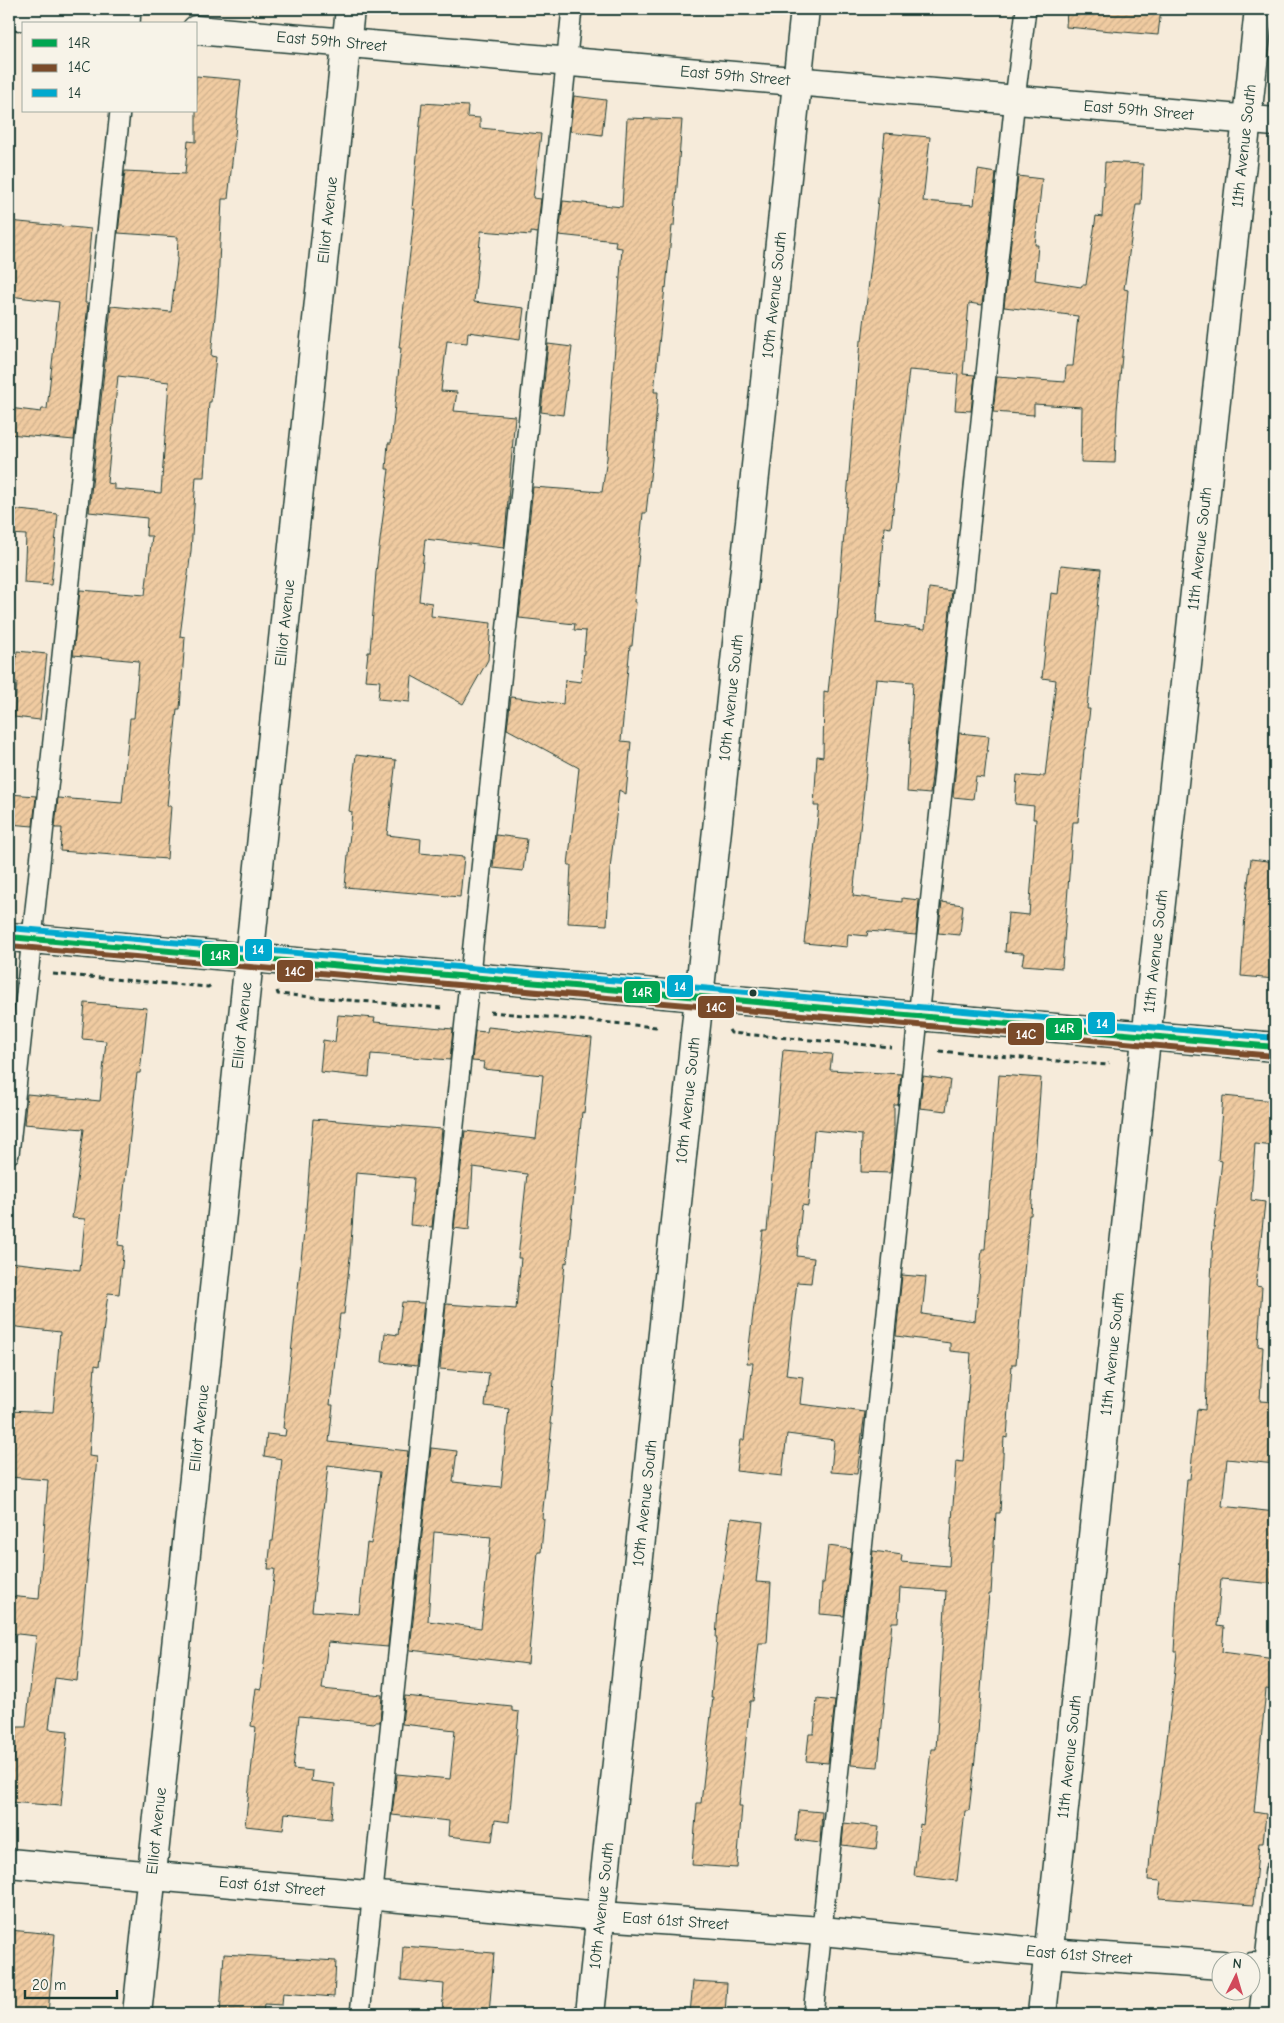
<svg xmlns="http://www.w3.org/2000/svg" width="1284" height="2023" viewBox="0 0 1284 2023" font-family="'Comic Neue',sans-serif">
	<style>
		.building { fill: url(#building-hatch); stroke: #1f3d34; fill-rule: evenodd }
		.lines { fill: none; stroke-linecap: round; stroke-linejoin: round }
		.service-casing { stroke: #1f3d34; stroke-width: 22 }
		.minor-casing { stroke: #1f3d34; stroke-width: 31 }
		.tertiary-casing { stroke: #1f3d34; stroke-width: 31 }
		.path { stroke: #1f3d34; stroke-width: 3; stroke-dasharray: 5 4; stroke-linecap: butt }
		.service { stroke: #f7f3e8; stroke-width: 19 }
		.minor { stroke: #f7f3e8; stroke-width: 28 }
		.tertiary { stroke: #f7f3e8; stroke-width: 28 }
		.bus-1-casing { stroke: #f7f3e8; stroke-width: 10 }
		.bus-2-casing { stroke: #f7f3e8; stroke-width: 10 }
		.bus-3-casing { stroke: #f7f3e8; stroke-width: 10 }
		.bus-1 { stroke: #00a651; stroke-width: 6 }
		.bus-2 { stroke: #7a4b2a; stroke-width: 6 }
		.bus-3 { stroke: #00a9ce; stroke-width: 6 }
		.bus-dot { fill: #1f3d34; stroke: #f7f3e8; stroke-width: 2 }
		.labels { text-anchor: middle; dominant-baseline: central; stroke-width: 4; stroke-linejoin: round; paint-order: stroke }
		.street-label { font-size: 16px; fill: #1f3d34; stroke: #f7f3e8 }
		.line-badge { stroke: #f7f3e8; stroke-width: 2 }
		.badge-label { font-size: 14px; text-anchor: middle; font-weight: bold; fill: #fff }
	</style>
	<defs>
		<pattern id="building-hatch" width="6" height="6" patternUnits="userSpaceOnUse" patternTransform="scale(1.25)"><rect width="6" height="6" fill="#f0cba1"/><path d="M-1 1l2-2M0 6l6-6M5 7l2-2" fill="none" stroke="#cdaf8b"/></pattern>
	</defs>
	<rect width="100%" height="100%" fill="#f6ebda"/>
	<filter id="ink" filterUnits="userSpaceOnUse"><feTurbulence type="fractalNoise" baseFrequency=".02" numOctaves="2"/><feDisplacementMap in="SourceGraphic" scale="10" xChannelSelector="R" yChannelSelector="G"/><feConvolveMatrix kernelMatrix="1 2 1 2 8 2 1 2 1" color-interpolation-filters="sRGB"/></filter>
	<g filter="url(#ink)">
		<g class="building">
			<path d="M1067,9H1161L1158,35L1066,27Z"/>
			<path d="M196,76L241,80L228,199H222L218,286L211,356L216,357L211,402H209L204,477H196L191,551L180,636L185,637L180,709H177L167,806H171L167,859L60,851L62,828H55L58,798L122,803L130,718H134L139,661L73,655L80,590L145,595L152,536H146L147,518L89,512L111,306L171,312L177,261L178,237L118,233L125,171L185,174L188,141L196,142ZM118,376L169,382L161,493L114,489V484L107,483Z"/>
			<path d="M574,96L606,100L602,135L570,131Z"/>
			<path d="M422,103L468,106L467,117L480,118V128L541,134L533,198L541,199L537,233L531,232V235L481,231L474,302L524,308L520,339L468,332L467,343L447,341L441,391L457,392L454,411L515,416L504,548L425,539L419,601L432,603L431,616L491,623L488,660L463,704L412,676L410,702L378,699L380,681L365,680L368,652H370L376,572L389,469H386L388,443H391L401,348H399L415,209H412Z"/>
			<path d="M627,118L682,120L674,226H672L666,288L665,287L654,392H658L654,442L646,513H643L634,602H636L632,646H630L621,741L631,742L626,794L619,790L610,869L607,925L568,923L571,865H568L579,768L507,729L511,697L563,704L565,680L581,682L586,631L574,630L575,624L519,618L533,487L602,492L607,458L622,248L615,247L616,241L559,235L563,201L622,207Z"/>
			<path d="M885,133L930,137L923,201L974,205L978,170L996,173L982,305L969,303L963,374L975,375L971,411L955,410L958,374L909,370L891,528L884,527L876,623L925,629L929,588L952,591L930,794L907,792L913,682L876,679L853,896L902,902V898L919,900L916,935L868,931L867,936L848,934L847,947L804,943L819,806H814L817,756L823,757L824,691L828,692L836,619H837L860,341H862L872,256Z"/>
			<path d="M1105,162L1143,164L1141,205H1136L1124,289L1128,290L1117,410L1115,463L1081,462L1082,407L1034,404V415L993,412L997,377L1065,382L1066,366H1073L1078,316L1004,307L1018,176L1042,179L1035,245H1038L1035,280L1081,287L1082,285H1086L1096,216L1102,217Z"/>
			<path d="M9,221L91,229L85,303H88L74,440L9,434V408L41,412L42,409H47L59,302L9,296Z"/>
			<path d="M548,344L572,347L563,415L541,412Z"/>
			<path d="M9,509L58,514L51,585L24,583L26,535L9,534Z"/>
			<path d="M1061,565L1101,569L1087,709H1090L1085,749H1084L1078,822H1073L1062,968L1022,965L1024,953L1005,952L1008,913L1029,915L1036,819H1033L1034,806L1015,804L1017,775L1040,777V776H1045L1056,680L1042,678L1051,593L1058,594Z"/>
			<path d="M17,651L47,654L40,720L14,717L17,682L14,681Z"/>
			<path d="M959,733L989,736L984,778L976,777L973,799L953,797Z"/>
			<path d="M356,755L396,760L387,835L421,839L420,853L464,857L460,897L345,887L352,812L349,811Z"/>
			<path d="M9,794L36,796L33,826L9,824Z"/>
			<path d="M496,835L527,839L523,871L493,868Z"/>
			<path d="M1251,859L1275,862V979L1241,976L1246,899Z"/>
			<path d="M942,902L963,905L960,935L938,933Z"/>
			<path d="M85,1003L147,1008L140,1073H137L118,1245L124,1246L119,1294L108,1293L99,1366L95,1365L89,1456L97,1457L77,1681L55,1678L49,1729L68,1731L61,1806L9,1802V1759L14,1760L17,1727H26L36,1636L9,1633V1596L39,1599L48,1480L9,1477V1410L53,1412L60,1332L9,1326V1262L80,1270L85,1219L72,1218L84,1129L24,1124L27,1094L100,1101L106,1041L82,1039Z"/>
			<path d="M338,1015L375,1018L374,1022L453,1029L450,1060L371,1054L369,1077L320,1072L323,1040L335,1042Z"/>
			<path d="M488,1027L592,1038L584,1113L582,1112L567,1263L565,1262L550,1424H552L542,1518L544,1519L541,1552H538L528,1664L410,1650L431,1448L457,1451L453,1482L501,1487L509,1409L485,1406L489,1373L440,1369L446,1304L516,1309L521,1258H518L527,1174L473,1167L469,1230L454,1228L465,1131L536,1139L543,1075L483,1069L484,1062L472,1061L475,1031L487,1032ZM434,1532L491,1537L481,1628L428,1621Z"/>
			<path d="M783,1050L832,1054L830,1070L901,1074L898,1105H894V1141L890,1173L861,1172L862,1135L814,1130L808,1206L802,1205L797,1256L814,1258L811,1283L797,1282L786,1375L803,1377L800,1404L865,1412L857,1474L831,1472L834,1440L787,1434L782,1476L736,1471L740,1440H744L753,1363H747L763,1231H767Z"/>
			<path d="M999,1075L1041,1078L1031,1215H1029L1016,1364H1012L1007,1438L1004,1437L1000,1513H996L991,1594H989L984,1648L978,1733L969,1811H965L957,1881L914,1876L920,1824L923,1825L931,1749H936L946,1591L900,1588L898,1622H892L878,1767L851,1765L873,1551L902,1555L901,1562L949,1566L956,1461L963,1462L971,1353L950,1351V1343L896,1336L902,1275L926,1277L922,1314L975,1321L982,1249H985L990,1181H991Z"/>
			<path d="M923,1076L950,1080L946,1111L920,1108Z"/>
			<path d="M1223,1096L1275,1101V1146L1255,1144L1251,1200L1265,1202L1256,1286L1262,1287L1258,1346L1263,1347L1260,1401L1275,1402V1464L1227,1459L1222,1506L1275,1512V1584L1221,1579L1217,1626L1224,1627L1222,1652L1275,1659V1690L1266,1689L1254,1812L1266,1814L1263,1843H1259L1253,1905L1159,1898L1161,1881L1148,1880L1151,1844L1153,1845L1163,1766H1164L1177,1652H1174L1177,1595L1187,1479H1190L1197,1409L1205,1410L1213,1237L1222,1161L1218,1160Z"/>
			<path d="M313,1119L442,1129L432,1227L410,1225L414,1178L356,1173L350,1257L344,1314H340L330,1405H333L329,1442L408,1451L388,1647L328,1642L322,1689L382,1695L380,1722H375L374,1723L299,1716L293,1769L312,1771L311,1781L335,1784L332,1818L285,1813L283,1830L245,1826L256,1727L251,1726L256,1688L261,1689L275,1569H268L271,1541H273L282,1459L264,1456L267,1434L285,1436L286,1429L283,1428L305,1223ZM328,1465L380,1472L371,1544L367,1543L359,1614L312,1611Z"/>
			<path d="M402,1302L424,1303L417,1366L382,1362L385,1333L398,1335Z"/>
			<path d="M731,1518L763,1522L756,1582L771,1583L767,1643H759L753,1701H750L739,1806H742L737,1868L692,1865L697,1803H701L713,1697H711L717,1638H716L718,1608Z"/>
			<path d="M828,1546L851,1549L844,1616L820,1614L822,1583H824Z"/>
			<path d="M405,1696L512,1707V1711L519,1712L509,1822L495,1820L492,1841L448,1836L449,1821L392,1815L397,1774L450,1779L455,1730L402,1724Z"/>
			<path d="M817,1699L835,1701L828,1763L806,1761L809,1734H814Z"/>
			<path d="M799,1810L822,1812L820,1843L796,1840Z"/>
			<path d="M844,1823L879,1827L876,1849L842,1845Z"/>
			<path d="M9,1930L55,1934L48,2014H9Z"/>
			<path d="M403,1946L494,1953L489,2014H442L444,1984L401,1980Z"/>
			<path d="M224,1954L336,1961L334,1997L283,1993L282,2005L264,2004L263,2014H220Z"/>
			<path d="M693,1981L727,1983L725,2014H690Z"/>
		</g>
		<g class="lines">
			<defs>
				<g id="service">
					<path d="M130,24L131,9"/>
					<path d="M9,1154L120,111"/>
					<path d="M360,2014L572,9"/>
					<path d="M813,2014L1015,99L1026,9"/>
					<path d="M1259,2014L1275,1870"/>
				</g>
				<g id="minor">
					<path d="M9,15L117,24"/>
					<path id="s1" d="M196,30L1275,122"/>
					<path id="s2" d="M9,1863L601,1916L822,1931L1048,1953L1222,1965"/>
					<path d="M1252,1967L1275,1969"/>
					<path id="s3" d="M137,2014L350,9"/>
					<path id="s4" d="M590,2014L805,9"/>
					<path id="s5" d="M1042,2014L1150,1002L1259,9"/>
				</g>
				<path id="tertiary" d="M9,937L1275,1047"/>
			</defs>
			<use href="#service" class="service-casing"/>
			<use href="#minor" class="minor-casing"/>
			<use href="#tertiary" class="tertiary-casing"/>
			<g class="path">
				<path d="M53,974L208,987L211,985"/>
				<path d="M277,991L278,994L441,1008"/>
				<path d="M490,1012L656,1027L659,1024"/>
				<path d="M729,1030L731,1033L891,1047"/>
				<path d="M939,1051L1107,1065L1109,1063"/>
			</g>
			<use href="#service" class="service"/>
			<use href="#minor" class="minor"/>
			<use href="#tertiary" class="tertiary"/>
			<defs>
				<path id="bus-1" d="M9,937L1275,1047"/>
				<path id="bus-2" d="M9,946L1274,1056"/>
				<path id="bus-3" d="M10,928L1275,1038"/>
			</defs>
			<use href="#bus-1" class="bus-1-casing"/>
			<use href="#bus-2" class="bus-2-casing"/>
			<use href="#bus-3" class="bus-3-casing"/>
			<use href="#bus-1" class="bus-1"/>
			<use href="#bus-2" class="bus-2"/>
			<use href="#bus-3" class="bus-3"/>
		</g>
	</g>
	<circle class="bus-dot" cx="753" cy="993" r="4.5"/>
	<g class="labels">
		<g class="street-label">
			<text stroke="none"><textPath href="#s1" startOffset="136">East 59th Street</textPath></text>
			<text stroke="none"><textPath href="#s1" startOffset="541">East 59th Street</textPath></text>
			<text stroke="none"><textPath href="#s1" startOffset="946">East 59th Street</textPath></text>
			<text stroke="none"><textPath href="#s5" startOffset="1879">11th Avenue South</textPath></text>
			<text stroke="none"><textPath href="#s3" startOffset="1804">Elliot Avenue</textPath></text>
			<text stroke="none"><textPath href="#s4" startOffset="1729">10th Avenue South</textPath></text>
			<text stroke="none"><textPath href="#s5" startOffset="1474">11th Avenue South</textPath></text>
			<text stroke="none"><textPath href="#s3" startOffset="1399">Elliot Avenue</textPath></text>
			<text stroke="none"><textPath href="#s4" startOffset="1324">10th Avenue South</textPath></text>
			<text stroke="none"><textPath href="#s5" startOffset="1069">11th Avenue South</textPath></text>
			<text stroke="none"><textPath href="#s3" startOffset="994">Elliot Avenue</textPath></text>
			<text stroke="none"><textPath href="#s4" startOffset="919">10th Avenue South</textPath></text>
			<text stroke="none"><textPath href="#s5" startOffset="664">11th Avenue South</textPath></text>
			<text stroke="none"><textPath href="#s3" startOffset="589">Elliot Avenue</textPath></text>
			<text stroke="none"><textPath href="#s4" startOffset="514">10th Avenue South</textPath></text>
			<text stroke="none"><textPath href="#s5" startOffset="259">11th Avenue South</textPath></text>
			<text stroke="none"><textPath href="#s3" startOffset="184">Elliot Avenue</textPath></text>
			<text stroke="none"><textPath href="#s2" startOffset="264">East 61st Street</textPath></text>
			<text stroke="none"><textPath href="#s4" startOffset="109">10th Avenue South</textPath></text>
			<text stroke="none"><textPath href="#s2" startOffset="669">East 61st Street</textPath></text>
			<text stroke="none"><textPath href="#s2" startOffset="1074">East 61st Street</textPath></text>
		</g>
	</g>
	<g class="line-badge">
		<rect x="244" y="938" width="29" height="24" rx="5" fill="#00a9ce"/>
		<rect x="201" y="943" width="38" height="24" rx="5" fill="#00a651"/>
		<rect x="276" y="959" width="38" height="24" rx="5" fill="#7a4b2a"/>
		<rect x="666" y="974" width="28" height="24" rx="5" fill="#00a9ce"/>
		<rect x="623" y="980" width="38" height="24" rx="5" fill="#00a651"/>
		<rect x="697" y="995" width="38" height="24" rx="5" fill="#7a4b2a"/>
		<rect x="1087" y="1011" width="29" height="24" rx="5" fill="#00a9ce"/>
		<rect x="1045" y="1017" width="38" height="24" rx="5" fill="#00a651"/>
		<rect x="1007" y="1022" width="38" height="24" rx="5" fill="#7a4b2a"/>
	</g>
	<g class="badge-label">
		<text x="258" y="954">14</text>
		<text x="220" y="960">14R</text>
		<text x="295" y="976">14C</text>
		<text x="680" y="991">14</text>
		<text x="642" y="997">14R</text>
		<text x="716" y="1012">14C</text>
		<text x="1102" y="1028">14</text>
		<text x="1064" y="1033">14R</text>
		<text x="1026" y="1039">14C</text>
	</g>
	<rect width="1284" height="2023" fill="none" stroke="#f7f3e8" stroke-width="30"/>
	<rect x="15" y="15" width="1254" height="1993" fill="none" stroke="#1f3d34" stroke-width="2" filter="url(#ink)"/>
	<rect x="22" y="22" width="175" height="90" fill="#f7f3e8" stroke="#a1aaa0"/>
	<rect x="32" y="39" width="25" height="8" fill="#00a651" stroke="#a1aaa0"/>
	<text x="68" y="48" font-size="15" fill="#1f3d34">14R</text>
	<rect x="32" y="64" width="25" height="8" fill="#7a4b2a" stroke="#a1aaa0"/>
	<text x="68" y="72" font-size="15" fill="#1f3d34">14C</text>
	<rect x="32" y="89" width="25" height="8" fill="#00a9ce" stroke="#a1aaa0"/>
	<text x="68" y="98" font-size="15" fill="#1f3d34">14</text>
	<g transform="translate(1236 1976) rotate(5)"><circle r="24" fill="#f7f3e8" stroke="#a1aaa0"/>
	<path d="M0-4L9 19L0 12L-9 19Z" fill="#d1495b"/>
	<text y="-8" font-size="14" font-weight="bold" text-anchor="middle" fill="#1f3d34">N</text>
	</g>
	<path d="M25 1990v8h92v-8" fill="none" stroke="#1f3d34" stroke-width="2.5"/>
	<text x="32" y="1990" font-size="15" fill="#1f3d34" stroke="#f7f3e8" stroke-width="4" paint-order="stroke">20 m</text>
</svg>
